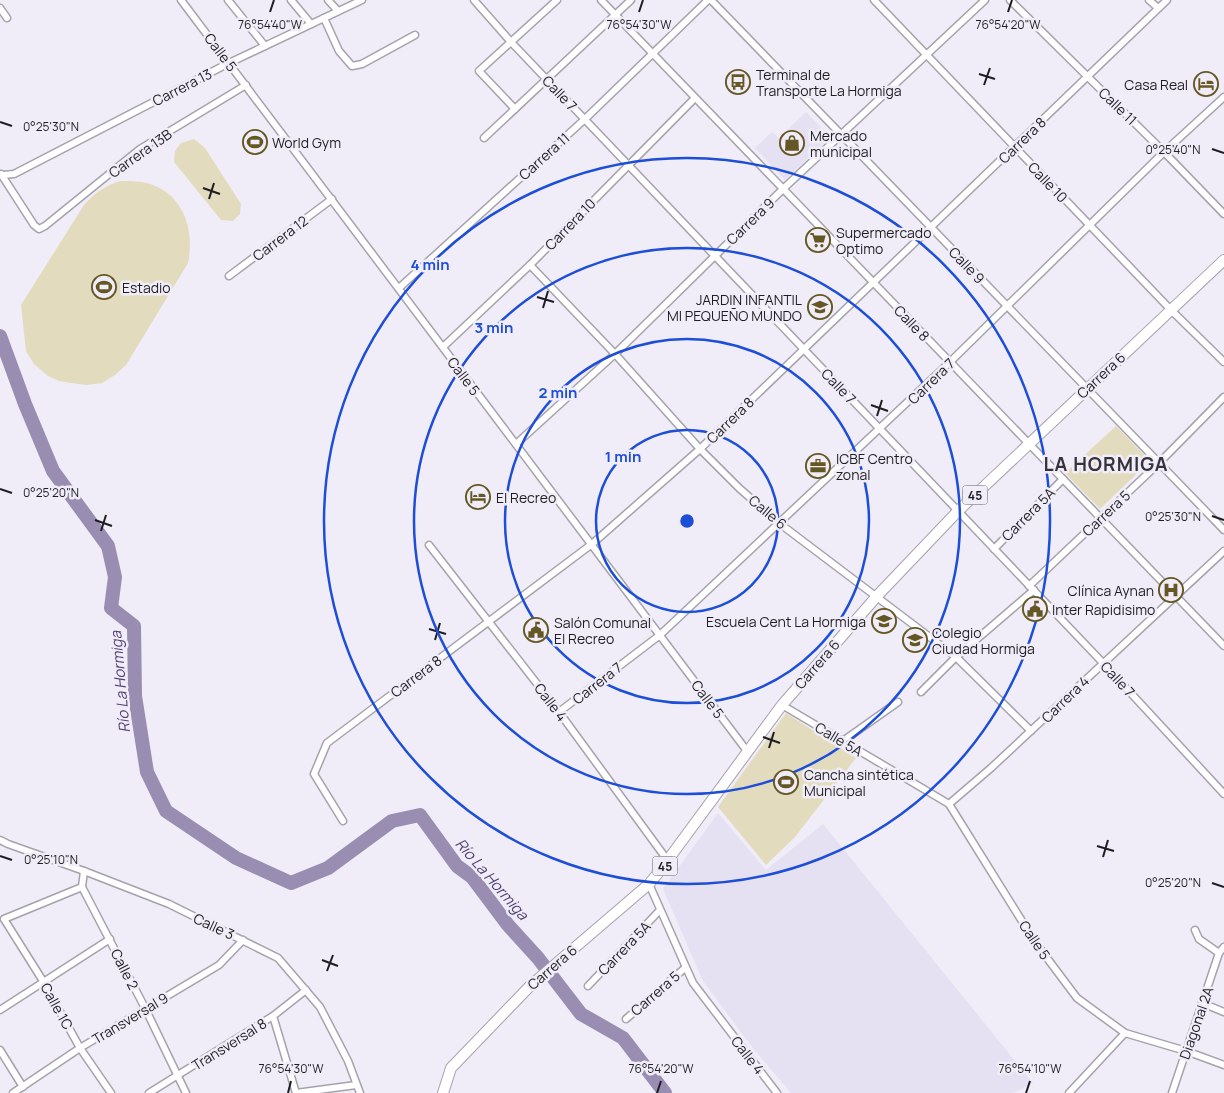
<svg xmlns="http://www.w3.org/2000/svg" width="1224" height="1093" viewBox="0 0 1224 1093" font-family="Manrope,sans-serif">
	<style>
		.built { fill: #e5e0f2 }
		.green { fill: #e3dbbe }
		.lines { fill: none; stroke-linecap: round; stroke-linejoin: round }
		.river { stroke: #998db1; stroke-width: 14 }
		.street-casing { stroke: #a5a2ac; stroke-width: 9 }
		.primary-casing { stroke: #a5a2ac; stroke-width: 12 }
		.street { stroke: #fff; stroke-width: 6 }
		.primary { stroke: #fff; stroke-width: 10 }
		.ticks { fill: none; stroke: #1e1d21; stroke-width: 2 }
		.ring { fill: none; stroke: #1d4ed8; stroke-width: 2.5 }
		.labels { text-anchor: middle; dominant-baseline: central; stroke-width: 5; stroke-linejoin: round; paint-order: stroke }
		.shield { fill: #f0edf8; stroke: #5d5b62; stroke-width: 1 }
		.shield-label { font-size: 12px; font-weight: bold; fill: #1e1d21 }
		.street-label { font-size: 14px; fill: #1e1d21; stroke: #f0edf8 }
		.poi-label { font-size: 14px; fill: #1e1d21; stroke: #f0edf8; text-anchor: start }
		.water-label { font-size: 15px; font-style: italic; fill: #523f72; stroke: #f0edf8 }
		.district-label { font-size: 19px; font-weight: bold; letter-spacing: 1px; fill: #36333c; stroke: #f0edf8 }
		.ticks-label { font-size: 12px; text-anchor: middle; fill: #1e1d21; stroke: #f0edf8; stroke-width: 5; stroke-linejoin: round; paint-order: stroke }
		.centre { fill: #1d4ed8; stroke: #f0edf8; stroke-width: 2.5 }
		.ring-label { font-size: 15px; text-anchor: middle; font-weight: bold; fill: #1d4ed8; stroke: #f0edf8; stroke-width: 5; stroke-linejoin: round; paint-order: stroke }
	</style>
	<rect width="100%" height="100%" fill="#f0edf8"/>
	<g class="built">
		<path d="M806,112L830,137L785,180L755,148L772,132L779,138Z"/>
		<path d="M718,813L766,870L823,824L1033,1083L1013,1093H791L752,1047L703,981L663,889Z"/>
	</g>
	<g class="green">
		<path d="M194,139L205,148L241,204L240,214L233,221L221,220L174,162L175,151L181,143Z"/>
		<path d="M120,181C128,181 138,181 147,183C183,193 195,229 188,263L126,365L115,375L102,383L87,385L71,383L59,381L48,376L34,364L26,351L21,305L84,205C95,193 104,186 120,181Z"/>
		<path d="M1116,426L1150,461L1100,509L1065,473Z"/>
		<path d="M786,713L856,758L795,837L766,865L718,807Z"/>
	</g>
	<g class="lines">
		<path class="river" d="M0,336L25,404L53,471L108,546L115,577L111,608L134,626L135,696L147,772L166,811L236,858L291,883L328,868L392,821L420,815L457,866L472,877L508,925L538,958L581,1014L623,1038L665,1093"/>
		<defs>
			<g id="street">
				<path d="M181,0L747,751"/>
				<path d="M228,0L265,46"/>
				<path d="M291,0L311,24"/>
				<path d="M328,0L338,11"/>
				<path d="M474,0L511,42L1103,663L1224,794"/>
				<path d="M601,0L1224,646"/>
				<path d="M711,0L1224,530"/>
				<path d="M874,0L1171,310L1224,362"/>
				<path d="M1010,0L1164,152L1224,214"/>
				<path d="M1149,0L1158,8"/>
				<path d="M0,8L7,18"/>
				<path d="M324,18L339,51L352,66L362,64L415,35"/>
				<path d="M515,109L479,71L557,0"/>
				<path d="M484,138L631,0"/>
				<path d="M1,174L34,225L39,229L45,226L140,149L246,85"/>
				<path d="M3,175L14,174L229,63L362,0"/>
				<path d="M530,265L615,354L700,449L739,488L779,523L956,657L1031,731"/>
				<path d="M229,276L332,199"/>
				<path d="M399,288L585,119L708,0"/>
				<path d="M443,347L530,265L695,98"/>
				<path d="M516,444L615,354L783,189L985,0"/>
				<path d="M429,545L559,712L668,861"/>
				<path d="M994,549L1063,479"/>
				<path d="M1029,586L1159,463L1224,397"/>
				<path d="M921,692L956,657L1034,590"/>
				<path d="M782,705L949,804L1035,942L1077,998L1125,1033L1186,1051L1224,1065"/>
				<path d="M559,712L660,635L950,362L1164,152L1224,97"/>
				<path d="M843,741L898,702"/>
				<path d="M949,804L991,768L1224,551"/>
				<path d="M343,821L314,774L327,743L592,544L700,449L1167,0"/>
				<path d="M0,840L8,844L84,871L169,904L278,958L320,1007L348,1061L360,1093"/>
				<path d="M84,871L82,887L145,1008L186,1093"/>
				<path d="M649,884L693,983L777,1093"/>
				<path d="M82,887L4,919L43,981L80,1048L111,1093"/>
				<path d="M1195,930L1199,939L1219,953"/>
				<path d="M588,986L660,910"/>
				<path d="M1202,1003L1224,1012"/>
				<path d="M0,1010L110,939"/>
				<path d="M273,1016L296,1093"/>
				<path d="M626,1019L685,968"/>
				<path d="M0,1050L23,1087"/>
				<path d="M13,1093L80,1048L219,965L243,940"/>
				<path d="M149,1093L273,1016L306,990"/>
				<path d="M296,1093L356,1085"/>
				<path d="M1069,1093L1125,1033"/>
				<path d="M1172,1093L1219,953L1224,947"/>
			</g>
			<path id="primary" d="M443,1093L451,1068L530,986L649,884L659,872L782,705L877,596L958,511L1224,260"/>
		</defs>
		<use href="#street" class="street-casing"/>
		<use href="#primary" class="primary-casing"/>
		<use href="#street" class="street"/>
		<use href="#primary" class="primary"/>
	</g>
	<path class="ticks" d="M270,12L274,0M639,12L643,0M1008,12L1012,0M979,74L995,79M984,85L990,68M0,122L12,126M1212,149L1224,153M203,188L220,194M209,199L214,183M537,297L554,302M543,308L548,291M871,405L888,411M877,416L882,400M0,489L12,493M1212,516L1224,520M95,520L112,526M101,531L106,515M429,629L446,634M435,640L440,623M763,737L780,743M769,748L774,732M1097,846L1114,851M0,856L12,860M1103,857L1108,840M1212,883L1224,887M322,960L338,966M327,971L333,955M288,1093L291,1081M657,1093L661,1081M1026,1093L1030,1081"/>
	<g class="ring">
		<circle cx="687" cy="521" r="91"/>
		<circle cx="687" cy="521" r="182"/>
		<circle cx="687" cy="521" r="273"/>
		<circle cx="687" cy="521" r="363"/>
	</g>
	<defs>
		<symbol id="bus-ring" viewBox="-11 -11 22 22"><circle r="9.5" fill="#f0edf8" stroke="#655724" stroke-width="1.5"/><path d="M-5-6H5V4H4V6H2V4H-2V6H-4V4H-5ZM-3.5-4V0h7V-4ZM-3.5 1.2v1.5H-2V1.2ZM2 1.2v1.5H3.5V1.2Z" fill="#655724"/></symbol>
		<symbol id="hotel-ring" viewBox="-11 -11 22 22"><circle r="9.5" fill="#f0edf8" stroke="#655724" stroke-width="1.5"/><path d="M-6-4.5h1.5V1H6V5H4.5V3h-9V5H-6ZM-4 0a1.8 1.8 0 1 1 3.6 0ZM.5 0V-2.5h3Q6-2.5 6 0Z" fill="#655724"/></symbol>
		<symbol id="stadium-ring" viewBox="-11 -11 22 22"><circle r="9.5" fill="#f0edf8" stroke="#655724" stroke-width="1.5"/><path d="M0-5a6.5 5 0 1 0 0 10a6.5 5 0 1 0 0-10ZM-3.5-1.8h7v3.6h-7Z" fill="#655724"/></symbol>
		<symbol id="shop-ring" viewBox="-11 -11 22 22"><circle r="9.5" fill="#f0edf8" stroke="#655724" stroke-width="1.5"/><path d="M-5-2.5h2.3a2.7 3.5 0 0 1 5.4 0H5L5.5 6h-11ZM-1.5-2.5h3a1.5 2.3 0 0 0-3 0Z" fill="#655724"/></symbol>
		<symbol id="supermarket-ring" viewBox="-11 -11 22 22"><circle r="9.5" fill="#f0edf8" stroke="#655724" stroke-width="1.5"/><path d="M-6-5.5h2.5l.6 2H6L4.5 2H-2.5L-4.4-4H-6ZM-1.5 3.2a1.3 1.3 0 1 0 .1 0ZM3 3.2a1.3 1.3 0 1 0 .1 0Z" fill="#655724"/></symbol>
		<symbol id="school-ring" viewBox="-11 -11 22 22"><circle r="9.5" fill="#f0edf8" stroke="#655724" stroke-width="1.5"/><path d="M0-5L7-2L0 1L-7-2ZM-4 1L0 2.5L4 1V4Q0 6-4 4Z" fill="#655724"/></symbol>
		<symbol id="office-ring" viewBox="-11 -11 22 22"><circle r="9.5" fill="#f0edf8" stroke="#655724" stroke-width="1.5"/><path d="M-6-3h4V-5.5h4V-3h4V5H-6ZM-1-4.5V-3h2v-1.5ZM-6 0V1H6V0Z" fill="#655724"/></symbol>
		<symbol id="hospital-ring" viewBox="-11 -11 22 22"><circle r="9.5" fill="#f0edf8" stroke="#655724" stroke-width="1.5"/><path d="M-5-5h3v3.5h4V-5h3V5h-3V1.5h-4V5h-3Z" fill="#655724"/></symbol>
		<symbol id="civic-ring" viewBox="-11 -11 22 22"><circle r="9.5" fill="#f0edf8" stroke="#655724" stroke-width="1.5"/><path d="M-.6-6.5H3V-4.5H.6V-3L4-1V1h2V6H-6V1h2V-1L-.6-3ZM-1.2 2.5V6h2.4V2.5Z" fill="#655724"/></symbol>
	</defs>
	<g fill-rule="evenodd">
		<use href="#bus-ring" x="724" y="68" width="28" height="28"/>
		<use href="#hotel-ring" x="1192" y="70" width="28" height="28"/>
		<use href="#stadium-ring" x="241" y="128" width="28" height="28"/>
		<use href="#shop-ring" x="778" y="129" width="28" height="28"/>
		<use href="#supermarket-ring" x="804" y="226" width="28" height="28"/>
		<use href="#stadium-ring" x="90" y="273" width="28" height="28"/>
		<use href="#school-ring" x="806" y="293" width="28" height="28"/>
		<use href="#office-ring" x="804" y="452" width="28" height="28"/>
		<use href="#hotel-ring" x="464" y="483" width="28" height="28"/>
		<use href="#hospital-ring" x="1157" y="576" width="28" height="28"/>
		<use href="#civic-ring" x="1021" y="595" width="28" height="28"/>
		<use href="#school-ring" x="870" y="607" width="28" height="28"/>
		<use href="#civic-ring" x="522" y="616" width="28" height="28"/>
		<use href="#school-ring" x="901" y="626" width="28" height="28"/>
		<use href="#stadium-ring" x="772" y="768" width="28" height="28"/>
	</g>
	<g class="labels">
		<g class="shield">
			<rect x="962.5" y="485.5" width="25" height="19" rx="4"/>
			<rect x="652.5" y="856.5" width="25" height="19" rx="4"/>
		</g>
		<g class="shield-label">
			<text x="975" y="495">45</text>
			<text x="665" y="866">45</text>
		</g>
		<g class="street-label">
			<text transform="translate(221 52) rotate(53)">Calle 5</text>
			<text transform="translate(182 87) rotate(-27)">Carrera 13</text>
			<text transform="translate(560 93) rotate(46)">Calle 7</text>
			<text transform="translate(1118 106) rotate(44)">Calle 11</text>
			<text transform="translate(1022 140) rotate(-44)">Carrera 8</text>
			<text transform="translate(140 153) rotate(-35)">Carrera 13B</text>
			<text transform="translate(544 156) rotate(-42)">Carrera 11</text>
			<text transform="translate(1048 182) rotate(46)">Calle 10</text>
			<text transform="translate(750 221) rotate(-44)">Carrera 9</text>
			<text transform="translate(570 224) rotate(-46)">Carrera 10</text>
			<text transform="translate(280 238) rotate(-37)">Carrera 12</text>
			<text transform="translate(967 265) rotate(46)">Calle 9</text>
			<text transform="translate(912 323) rotate(46)">Calle 8</text>
			<text transform="translate(1101 375) rotate(-43)">Carrera 6</text>
			<text transform="translate(464 376) rotate(53)">Calle 5</text>
			<text transform="translate(931 381) rotate(-44)">Carrera 7</text>
			<text transform="translate(839 386) rotate(46)">Calle 7</text>
			<text transform="translate(730 420) rotate(-44)">Carrera 8</text>
			<text transform="translate(768 512) rotate(40)">Calle 6</text>
			<text transform="translate(1106 513) rotate(-43)">Carrera 5</text>
			<text transform="translate(1028 514) rotate(-45)">Carrera 5A</text>
			<text transform="translate(817 664) rotate(-49)">Carrera 6</text>
			<text transform="translate(416 676) rotate(-37)">Carrera 8</text>
			<text transform="translate(1118 679) rotate(47)">Calle 7</text>
			<text transform="translate(597 683) rotate(-38)">Carrera 7</text>
			<text transform="translate(708 699) rotate(53)">Calle 5</text>
			<text transform="translate(1065 699) rotate(-44)">Carrera 4</text>
			<text transform="translate(551 702) rotate(53)">Calle 4</text>
			<text transform="translate(839 739) rotate(31)">Calle 5A</text>
			<text transform="translate(214 926) rotate(25)">Calle 3</text>
			<text transform="translate(1035 940) rotate(56)">Calle 5</text>
			<text transform="translate(624 948) rotate(-46)">Carrera 5A</text>
			<text transform="translate(552 967) rotate(-41)">Carrera 6</text>
			<text transform="translate(125 969) rotate(63)">Calle 2</text>
			<text transform="translate(655 993) rotate(-41)">Carrera 5</text>
			<text transform="translate(57 1006) rotate(61)">Calle 1C</text>
			<text transform="translate(130 1018) rotate(-31)">Transversal 9</text>
			<text transform="translate(1196 1023) rotate(-71)">Diagonal 2A</text>
			<text transform="translate(229 1044) rotate(-32)">Transversal 8</text>
			<text transform="translate(748 1055) rotate(52)">Calle 4</text>
		</g>
		<g class="poi-label">
			<text x="756" y="74">Terminal de<tspan x="756" dy="16">Transporte La Hormiga</tspan></text>
			<text x="1188" y="84" text-anchor="end">Casa Real</text>
			<text x="810" y="135">Mercado<tspan x="810" dy="16">municipal</tspan></text>
			<text x="272" y="142">World Gym</text>
			<text x="836" y="232">Supermercado<tspan x="836" dy="16">Optimo</tspan></text>
			<text x="122" y="287">Estadio</text>
			<text x="802" y="299" text-anchor="end">JARDIN INFANTIL<tspan x="802" dy="16">MI PEQUEÑO MUNDO</tspan></text>
			<text x="836" y="458">ICBF Centro<tspan x="836" dy="16">zonal</tspan></text>
			<text x="496" y="497">El Recreo</text>
			<text x="1154" y="590" text-anchor="end">Clínica Aynan</text>
			<text x="1052" y="609">Inter Rapidisimo</text>
			<text x="866" y="621" text-anchor="end">Escuela Cent La Hormiga</text>
			<text x="554" y="622">Salón Comunal<tspan x="554" dy="16">El Recreo</tspan></text>
			<text x="932" y="632">Colegio<tspan x="932" dy="16">Ciudad Hormiga</tspan></text>
			<text x="804" y="774">Cancha sintética<tspan x="804" dy="16">Municipal</tspan></text>
		</g>
		<g class="water-label">
			<text transform="translate(120 682) rotate(-95)">Río La Hormiga</text>
			<text transform="translate(492 879) rotate(49)">Río La Hormiga</text>
		</g>
		<g class="district-label">
			<text x="1106" y="464">LA HORMIGA</text>
		</g>
	</g>
	<g class="ticks-label">
		<text x="270" y="29">76°54'40"W</text>
		<text x="639" y="29">76°54'30"W</text>
		<text x="1008" y="29">76°54'20"W</text>
		<text x="51" y="131">0°25'30"N</text>
		<text x="1173" y="154">0°25'40"N</text>
		<text x="51" y="497">0°25'20"N</text>
		<text x="1173" y="521">0°25'30"N</text>
		<text x="51" y="864">0°25'10"N</text>
		<text x="1173" y="887">0°25'20"N</text>
		<text x="291" y="1073">76°54'30"W</text>
		<text x="661" y="1073">76°54'20"W</text>
		<text x="1030" y="1073">76°54'10"W</text>
	</g>
	<circle cx="687" cy="521" r="8" class="centre"/>
	<g class="ring-label">
		<text x="430" y="270">4 min</text>
		<text x="494" y="333">3 min</text>
		<text x="558" y="398">2 min</text>
		<text x="623" y="462">1 min</text>
	</g>
</svg>
